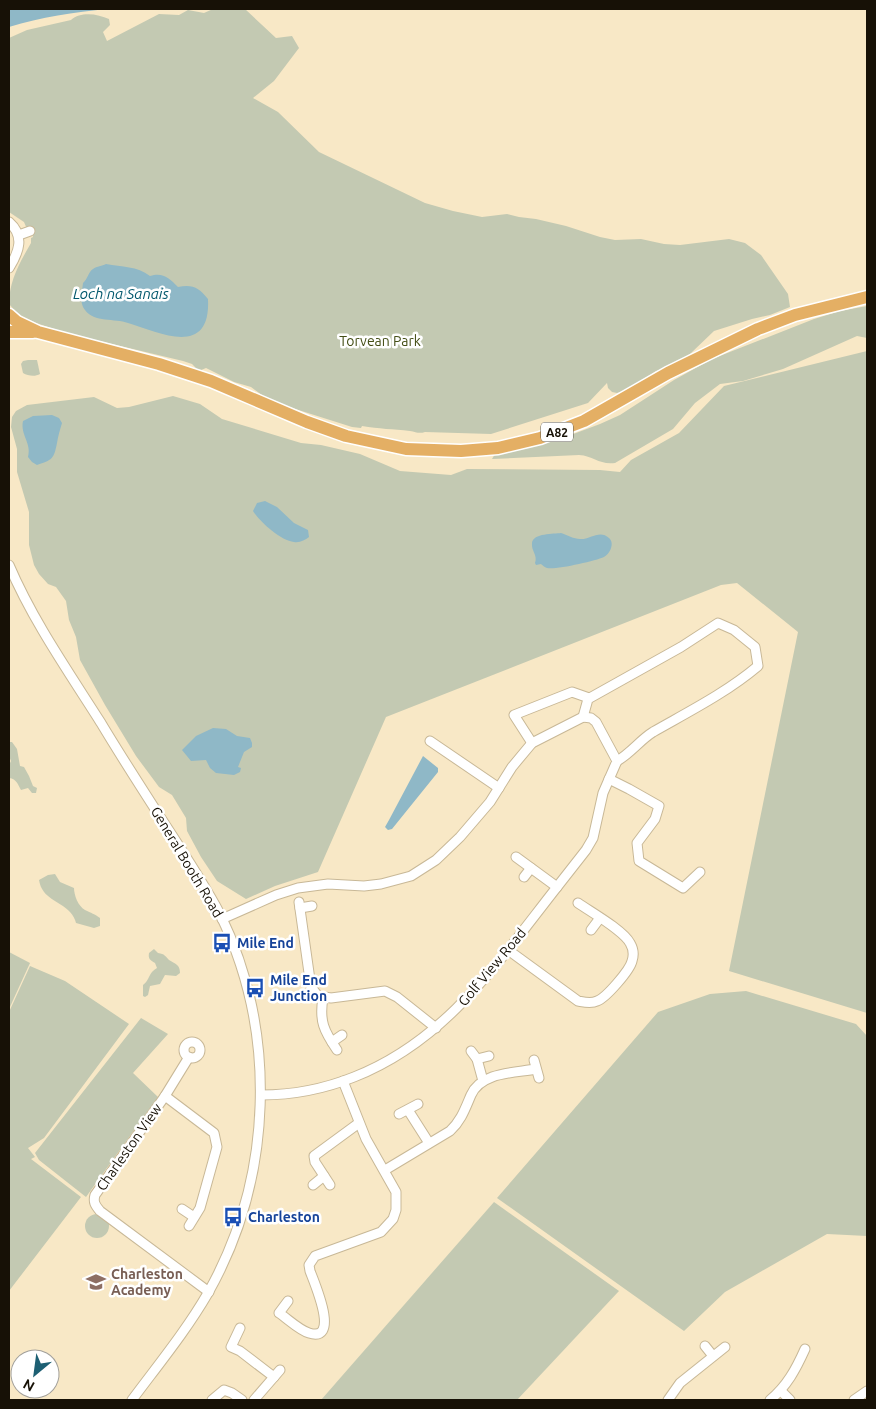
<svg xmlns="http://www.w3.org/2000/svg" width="876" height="1409" viewBox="0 0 876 1409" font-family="Ubuntu,sans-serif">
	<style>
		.green { fill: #c3c9b2 }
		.water { fill: #8fb8c7 }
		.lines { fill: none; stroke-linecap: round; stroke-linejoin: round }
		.minor-casing { stroke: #c8b897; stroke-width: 11 }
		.highway-casing { stroke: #fff; stroke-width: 15 }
		.minor { stroke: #fff; stroke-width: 9 }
		.highway { stroke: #e4af64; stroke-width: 12 }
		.labels { text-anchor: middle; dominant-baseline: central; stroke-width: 5; stroke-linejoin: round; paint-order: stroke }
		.shield { fill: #fff; stroke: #5d5851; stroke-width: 1 }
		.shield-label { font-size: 12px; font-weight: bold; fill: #171106 }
		.park-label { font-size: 14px; fill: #454f17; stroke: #fff }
		.street-label { font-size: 14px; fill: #171106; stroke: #fff }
		.transit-label { font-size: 14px; font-weight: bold; fill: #164399; stroke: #fff; text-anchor: start }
		.education-label { font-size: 14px; font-weight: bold; fill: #785e54; stroke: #fff; text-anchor: start }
		.water-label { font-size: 15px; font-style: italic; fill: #00576c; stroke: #fff }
	</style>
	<rect width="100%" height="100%" fill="#f8e8c6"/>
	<g class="green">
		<path d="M213,9L228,10L231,9H245L276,38L292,36L299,48L274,81L253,98L278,112L319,152L425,203L453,211L482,217L507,214L519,217L536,219L566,226L600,237L615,240L641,239L664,244L680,245L729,239L745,243L761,255L788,294L790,307L770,315L752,319L714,331L690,354L670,367L656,371L627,390L617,393L612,392L608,388L607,383L588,403L491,434L425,432C419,434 416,432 410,431C393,429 379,429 362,426L361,428L352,427L270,401L251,387L234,382L206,368L199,371L192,364L183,361L66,333L36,323L18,314L9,304C9,281 20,262 31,243V238L33,237L31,228L27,229L24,222L9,212V38L27,30L71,20C81,11 98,14 109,19L110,25L103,32L107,41L159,14L179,15L188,10L204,13Z"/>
		<path d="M867,306V338L857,336L783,369L743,381L720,384L695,403L673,429L615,463C599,465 594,456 579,455L492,459L495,454L560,439L600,424L620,415L674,380L712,359L814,319L840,311Z"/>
		<path d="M867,351V1013L729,971L798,632L737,583L721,585L386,717L318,872L275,886L246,899L217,881L201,857L187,831L186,818L172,795L159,787L136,756L105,705L80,660L76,637L69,620L66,601L56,587L48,584L39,574L34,565L29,545V512L17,472V449L11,427L12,417L16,411L27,405L94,397L117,408L129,407L173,396L200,404L222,419L301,443L321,445L360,454L400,471L451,475L467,469L600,470L620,472L631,460L679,433L724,386Z"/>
		<path d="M28,360H37L40,374C35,377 28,376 23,373L21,364L23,361Z"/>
		<path d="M9,742H12L17,749L20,766L24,767L29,776L33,786L37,788L36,793H32L28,788L21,790C18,785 17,779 9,778V765L11,761L9,756Z"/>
		<path d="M55,874L60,882L74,888C74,895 78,906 85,910C91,913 95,914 100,918V926L94,928L76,923C75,919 73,915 70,912C60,901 42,899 39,880L48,875Z"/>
		<path d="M154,949L158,953C165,954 165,956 169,960C175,964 180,964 180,973L176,976L165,975L160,984L150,986L148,995L145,997L143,996V985C150,980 148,973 157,968L155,963C150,960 148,959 149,953Z"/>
		<path d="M9,952L30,963L9,1009Z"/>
		<path d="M30,966L65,981L129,1024L44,1138L28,1148L35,1157L31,1159L81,1197L9,1291V1012Z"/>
		<path d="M746,991L856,1024L867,1036V1236L827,1234L725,1292L684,1331L497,1198L658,1012L710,994Z"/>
		<path d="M141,1018L168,1034L133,1073L158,1097L86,1197L39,1160L35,1153Z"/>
		<path d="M494,1202L619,1291L517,1400H321Z"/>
		<circle cx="97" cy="1226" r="12"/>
	</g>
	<g class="water">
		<path d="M9,9H108C74,12 41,17 9,27Z"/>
		<path d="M106,264C122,267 137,266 150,276C163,272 169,278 178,287C193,284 199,288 208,299C211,358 160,333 128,323C115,318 94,323 85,310C79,303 82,292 83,283C88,279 88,272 93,269C97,266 102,266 106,264Z"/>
		<path d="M52,415L59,418L62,423C60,430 58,436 57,443C54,459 52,460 37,465L32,462L28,457C32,443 20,435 23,421L33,416Z"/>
		<path d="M265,501L277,507L294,523L308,530L309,537C305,540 300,543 294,542C281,541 259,521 253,511L257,503Z"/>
		<path d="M561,533C567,535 574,539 580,539C589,540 600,529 609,538C615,543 610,554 604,557C595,561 556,570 547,568C546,568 542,565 541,564L536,565L535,563C538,555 531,551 532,543C533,533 554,534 561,533Z"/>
		<path d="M213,728L226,729L237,736L250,738L252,743V747L244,752L238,767L241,768L240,772L234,775L216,773L210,768L206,760L191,761L182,750L196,736Z"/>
		<path d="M423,756L438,768V772L392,829L388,830L385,827L389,820Z"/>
	</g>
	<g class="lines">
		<defs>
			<g id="minor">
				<path d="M9,222C25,236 19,252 9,268"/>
				<path d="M19,235L30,231"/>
				<path d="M9,565C33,621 68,671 101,723C122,758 144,792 166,826C185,855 204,884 220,914C278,1033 273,1178 208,1293C186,1331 158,1365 132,1400"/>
				<path d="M583,717L588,699L681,647L718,623L734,630L755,647L758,666C726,693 688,712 653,732C640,740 631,753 617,761"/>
				<path d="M430,741L499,788"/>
				<path d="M532,743L514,715L572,692L589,698"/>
				<path d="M609,779L629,789L659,806L655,819L637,843L639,861L683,888L700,872"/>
				<path d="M524,877L531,868"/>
				<path d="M299,902L311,987L318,996L331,998L385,991L397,997L436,1028"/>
				<path d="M300,908L312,906"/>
				<path d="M222,919L276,895L298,888L328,884L364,886L381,884L411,876L436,860L460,837L490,802L512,767L532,743L583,717L591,718L596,722L617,761L603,793L593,838L586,850L557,887"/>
				<path d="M591,930L600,918"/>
				<path d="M508,950L578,1001C584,1002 591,1004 597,1001C606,998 630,970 632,961C634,955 633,948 630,943C623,930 591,912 578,903"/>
				<path d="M323,998C319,1021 324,1031 337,1050"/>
				<path d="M332,1042L342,1035"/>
				<circle cx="192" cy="1050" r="8"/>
				<path d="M471,1051L477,1059"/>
				<path d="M189,1057L165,1096L95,1195C93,1202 95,1205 100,1211L209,1292"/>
				<path d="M534,1060L539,1078"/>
				<path d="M483,1081L477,1059L489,1056"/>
				<path d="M261,1095C293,1095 324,1089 354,1077C446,1041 498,962 557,887L516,857"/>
				<path d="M165,1096L214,1133L217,1147L200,1208L189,1226"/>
				<path d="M408,1110L429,1143"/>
				<path d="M399,1114L418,1104"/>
				<path d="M385,1170L450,1131C461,1121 465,1109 471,1095C481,1072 514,1073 536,1069"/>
				<path d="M313,1185L324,1176"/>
				<path d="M330,1185L315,1162L314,1156L359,1123"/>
				<path d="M182,1209L194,1217"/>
				<path d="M288,1301L279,1313C288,1319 299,1330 309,1333C341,1343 314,1282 310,1271L309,1265L315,1256L381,1232L393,1219L396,1210V1192L366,1139L343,1081"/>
				<path d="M240,1328L231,1347L240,1351L274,1377"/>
				<path d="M705,1346L713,1356"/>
				<path d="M781,1391L790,1400"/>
				<path d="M212,1400L224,1390L232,1393L242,1400"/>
				<path d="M254,1400L280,1370"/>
				<path d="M668,1400L680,1383L725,1347"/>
				<path d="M770,1400C787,1386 796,1369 805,1349"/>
				<path d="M854,1400L867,1391"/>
			</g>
			<g id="highway">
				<path d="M9,315L17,322L38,332L159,364L211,381L307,422L346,436L406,449L461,451L498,448L540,438L584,421L668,373L758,329L795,315L867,297"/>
				<path d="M9,332H33"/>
			</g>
		</defs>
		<use href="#minor" class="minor-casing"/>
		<use href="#highway" class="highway-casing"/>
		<use href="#minor" class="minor"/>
		<use href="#highway" class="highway"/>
	</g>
	<defs>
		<symbol id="bus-bare" viewBox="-9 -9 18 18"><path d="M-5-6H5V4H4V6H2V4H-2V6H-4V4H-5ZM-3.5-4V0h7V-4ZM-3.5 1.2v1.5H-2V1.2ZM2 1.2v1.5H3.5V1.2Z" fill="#1a4fb4" stroke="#fff" stroke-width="2.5" paint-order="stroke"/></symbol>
		<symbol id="school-bare" viewBox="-9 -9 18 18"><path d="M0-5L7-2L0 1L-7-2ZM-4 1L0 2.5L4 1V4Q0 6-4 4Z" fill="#8d6e63" stroke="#fff" stroke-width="2.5" paint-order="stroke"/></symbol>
	</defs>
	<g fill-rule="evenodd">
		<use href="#bus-bare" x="208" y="929" width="28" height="28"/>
		<use href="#bus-bare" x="241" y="974" width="28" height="28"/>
		<use href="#bus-bare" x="219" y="1203" width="28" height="28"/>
		<use href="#school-bare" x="82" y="1268" width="28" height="28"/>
	</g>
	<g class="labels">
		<rect class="shield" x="541" y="422.5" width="32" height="19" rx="4"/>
		<g class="shield-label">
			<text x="557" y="432">A82</text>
		</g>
		<g class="park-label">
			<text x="380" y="341">Torvean Park</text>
		</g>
		<g class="street-label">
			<text transform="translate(187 862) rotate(59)">General Booth Road</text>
			<text transform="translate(492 967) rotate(-50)">Golf View Road</text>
			<text transform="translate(129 1147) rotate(-55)">Charleston View</text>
		</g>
		<g class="transit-label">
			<text x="237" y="943">Mile End</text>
			<text x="270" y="980">Mile End<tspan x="270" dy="16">Junction</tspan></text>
			<text x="248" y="1217">Charleston</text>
		</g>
		<g class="education-label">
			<text x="111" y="1274">Charleston<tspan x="111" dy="16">Academy</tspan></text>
		</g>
		<g class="water-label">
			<text x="121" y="293">Loch na Sanais</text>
		</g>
	</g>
	<rect width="876" height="1409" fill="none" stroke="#171106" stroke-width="20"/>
	<g transform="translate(35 1374) rotate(209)"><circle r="24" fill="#ffffff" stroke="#a2a09b"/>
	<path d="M0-4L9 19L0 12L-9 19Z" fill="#1d5f73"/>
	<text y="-8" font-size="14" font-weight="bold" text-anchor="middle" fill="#171106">N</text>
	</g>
</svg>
